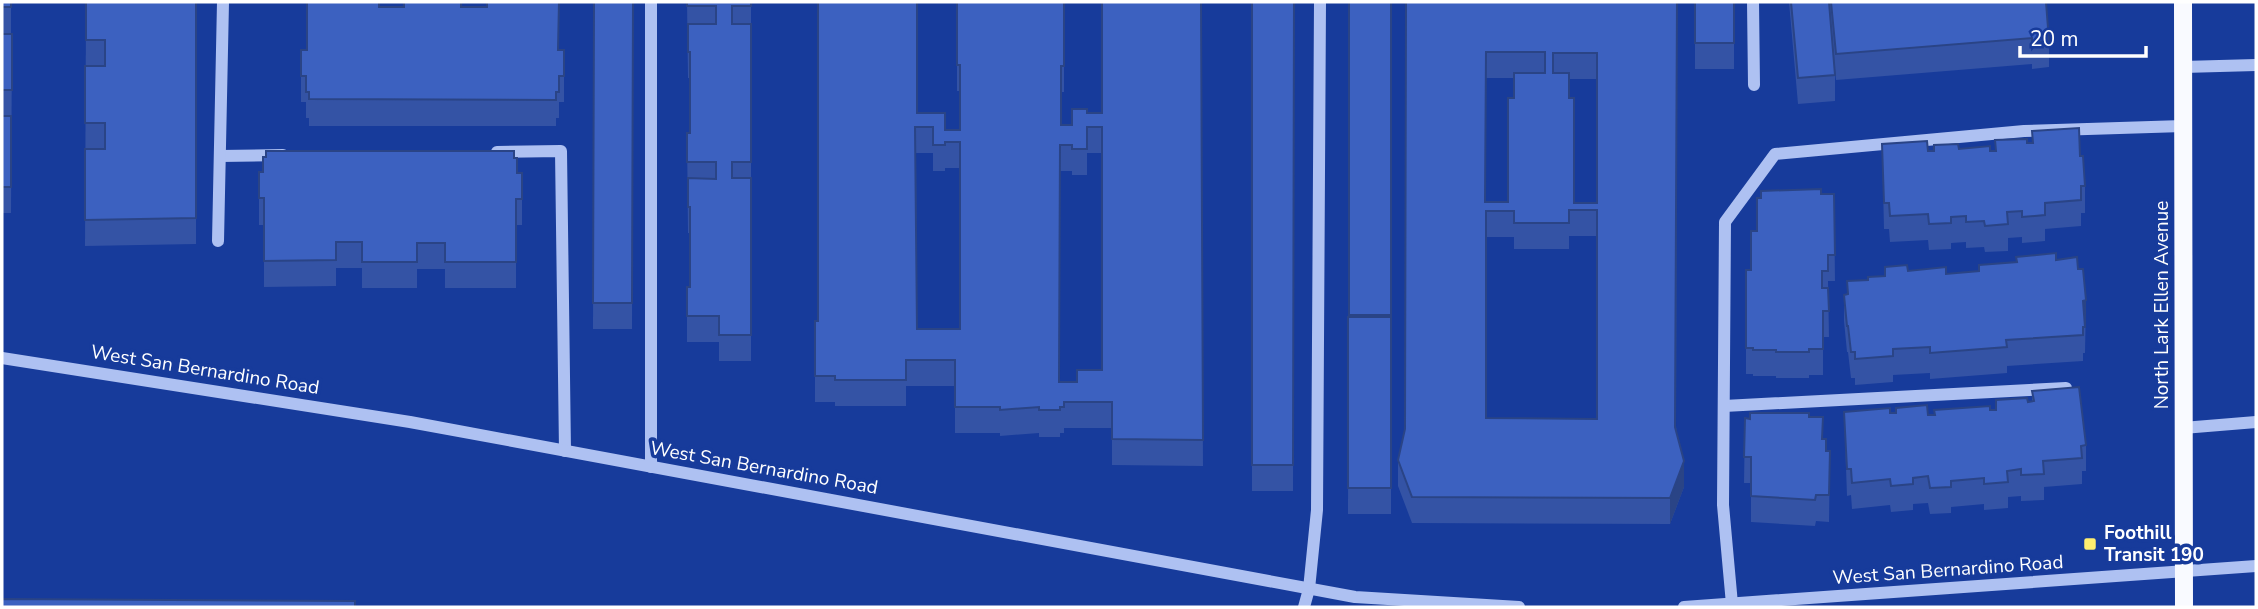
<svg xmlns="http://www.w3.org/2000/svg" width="2258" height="609" viewBox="0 0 2258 609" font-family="'Nunito Sans',sans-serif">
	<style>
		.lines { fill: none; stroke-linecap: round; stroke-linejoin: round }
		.minor { stroke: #aec1f2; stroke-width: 12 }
		.major { stroke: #f9faff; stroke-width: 18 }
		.wall { fill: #3453a5; fill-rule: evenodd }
		.shaded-wall { fill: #2a4486 }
		.building { fill: #3c61c0; stroke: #2a4486; stroke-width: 2; fill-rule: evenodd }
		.poi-dot { fill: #ffee6f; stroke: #173b9b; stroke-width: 2.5 }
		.labels { text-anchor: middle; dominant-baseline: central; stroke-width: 7; stroke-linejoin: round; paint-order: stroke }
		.street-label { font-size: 19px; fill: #fff; stroke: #173b9b }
		.poi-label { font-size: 19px; font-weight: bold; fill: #fff; stroke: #173b9b; text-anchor: start }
	</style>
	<rect width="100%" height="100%" fill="#173b9b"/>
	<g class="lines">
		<g class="minor">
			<path d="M1753,2L1754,85"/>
			<path d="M2183,67L2256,65"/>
			<path d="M497,152L561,151L565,451"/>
			<path d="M220,156L283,155"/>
			<path d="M218,241L223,2"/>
			<path d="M2,358L410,422L1355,597L1519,607"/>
			<path d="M1724,406L2066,388"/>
			<path d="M2183,428L2256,422"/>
			<path d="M651,467V2"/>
			<path d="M1732,604L1723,505L1725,222L1775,154L2024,131L2183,126"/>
			<path d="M1304,607L1309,589L1317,510L1320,2"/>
			<path d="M1684,607L2256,566"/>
		</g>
		<path class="major" d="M2183,2L2184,607"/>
	</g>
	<g class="wall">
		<rect x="2" y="2" width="9" height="32"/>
		<path d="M86,2H196V244L85,246Z"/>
		<path d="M594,2H633L632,329H593Z"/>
		<path d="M687,2H751V361H719V342H687V287H690V233H688L687,133H690V78H688Z"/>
		<path d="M957,2H1064V92H1061V125H1072L1087,113H1102L1201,2L1203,466L1112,465V428H1064V433H1060V437H1039V433L1000,436V433H955V386H906V406H835V402H815V321H818L917,113L945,130H960V91H957ZM916,153H933V171H945V168H960V329H917ZM1087,153H1102V370L1077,382H1059L1060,171H1072V175H1087Z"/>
		<path d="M1252,2H1294L1293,491H1252Z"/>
		<path d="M1349,2H1391V514H1348Z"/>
		<path d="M1406,2H1677L1676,427L1684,487L1670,524L1412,523L1398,486V460L1405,429ZM1486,78H1514V98L1508,202H1485ZM1569,79H1597V203H1574L1569,98ZM1569,236H1597V419L1486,418V237H1514V249H1569Z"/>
		<path d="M1695,2L1734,43V69H1695Z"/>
		<path d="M1789,2H1829L1835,75V101L1798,104Z"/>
		<path d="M1830,2H2046L2049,41V67L2032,69V64L1836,80L1830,17Z"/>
		<path d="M379,7H462L559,50H564V102H559V118H556V126H309V118H306V102H301V50H307Z"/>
		<path d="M2,34H12L11,213H2Z"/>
		<path d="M2032,131L2080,156L2085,186V213H2081V226L2045,229V241L2022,243V237L2008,238V251L1985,252L1984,247L1966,248V242L1951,243V249L1929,250L1928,240L1890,242L1889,229H1884L1882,144L1928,151L1959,149L1995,151V140L2032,143Z"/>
		<path d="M514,158L517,173H522V225H516V288H445V269H417V288H362V268H336V286L264,287V225H259V172Z"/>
		<path d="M1821,194H1834L1835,281H1828L1829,337H1823V375H1809V378H1776V376H1753V374H1746V270H1751L1757,231Z"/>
		<path d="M2016,257L2056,260L2078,269L2086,300L2085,353H2083V361L2007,366V373L1930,379V373L1893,375V382L1855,385V378H1851L1848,352H1847L1844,321V295L1847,294V281L1868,280L1885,276V267L1908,271L1946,274L1979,271L2016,262Z"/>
		<path d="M2032,391L2086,445V471H2082V484L2044,487V500L2021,501V496L2008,497V508L1984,510V504L1951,507V513L1930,514L1928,503L1913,504V510L1891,512L1890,505L1852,509L1851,495L1847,496L1844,412L1928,415H1934V410H1996V400L2032,402Z"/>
		<path d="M1809,417L1823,439L1826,451H1830L1829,522L1816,521L1815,526L1751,522V483H1744L1745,418Z"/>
	</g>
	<g class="shaded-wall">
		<path d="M2086,300V326L2083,327V301Z"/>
		<path d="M1684,461V487L1670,524V498Z"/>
	</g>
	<g class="building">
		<rect x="2" y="2" width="9" height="5"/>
		<path d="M86,2H196V218L85,220V149H105V123H85V66H105V40H86Z"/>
		<path d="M307,2H379V7H404V2H461V7H487V2H559L558,50H564V76H559V92H556V100L309,99V92H306V76H301V50H307Z"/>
		<path d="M594,2H633L632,303H593Z"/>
		<path d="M687,2H751V6H732V24H751V162H732V178H751V335H719V316H687V287H690V207H688V178L716,179V162H687V133H690V52H688V24H716V6H687Z"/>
		<path d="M818,2H917V113H945V130H960V65H957V2H1064V66H1061V125H1072V109H1087V113H1102V2H1201L1203,440L1112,439V402H1064V407H1060V410H1039V407L1000,410V407H955V360H906V380H835V376H815V321H818ZM915,127H933V145H945V142H960V329H917ZM1087,127H1102V370H1077V382H1059L1060,145H1072V149H1087Z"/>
		<path d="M1252,2H1294L1293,465H1252Z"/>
		<rect x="1349" y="2" width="42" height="313"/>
		<path d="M1406,2H1677L1675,427L1684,461L1670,498L1412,497L1398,460L1405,429ZM1486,52H1545V73H1514V98H1508V202H1485ZM1553,53H1597V203H1574V98H1569V73H1553ZM1569,210H1597V419L1486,418V211H1514V223H1569Z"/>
		<rect x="1695" y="2" width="39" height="41"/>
		<path d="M1791,2H1829L1835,75L1798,78Z"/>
		<path d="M1831,2H2046L2049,41L2032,43V38L1836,54Z"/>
		<rect x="2" y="34" width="10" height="56"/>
		<rect x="2" y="116" width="9" height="71"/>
		<path d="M2079,128L2080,156H2083L2085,186H2081V200L2045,203V215L2022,217V211L2007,212L2008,224L1985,226L1984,221L1966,222V216L1951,217V223L1929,224L1928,214L1890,216L1889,203H1884L1882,144L1927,141L1928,151H1934V145L1958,144L1959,149L1990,146V151H1996L1995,140L2027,139V143H2033L2032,131Z"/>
		<path d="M266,151H514V158H517V173H522V199H516V262H445V243H417V262H362V242H336V260L264,261V198H259V172H263V157H266Z"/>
		<path d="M1821,189V194H1834L1835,255H1828V271H1822V288H1828L1829,311H1823V349H1809V352H1776V350H1753V348H1746V270H1751V231H1757V198H1761V191Z"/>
		<path d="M2056,253V260L2077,257L2078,269H2083L2086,300L2083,301L2085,327H2083V335L2006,340L2007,347L1930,353V347L1893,349V356L1855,359V352H1851L1848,326H1847L1844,295L1848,294L1847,281L1868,280V277L1885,276V267L1907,265L1908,271L1946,267V274L1979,271V265L2017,262L2016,257Z"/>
		<rect x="1348" y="317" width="43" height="171"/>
		<path d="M2079,387L2086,445L2081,446L2082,458L2043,461L2044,474L2021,475V469L2007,471L2008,482L1984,484V478L1951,481V487L1930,488L1928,476L1913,478V484L1891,486L1890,479L1852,483L1851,469H1847L1844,412L1890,408V413H1896V408L1927,405L1928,415H1935L1934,410L1990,406V410H1996V400L2027,398L2028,402L2034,401L2032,391Z"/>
		<path d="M1750,413H1809V417H1823L1822,439H1826V451H1830L1829,495H1816L1815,500L1751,496V457H1744L1745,418L1750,419Z"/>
		<path d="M2,599L355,601V607H2Z"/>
	</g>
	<rect class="poi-dot" x="2083" y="537" width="14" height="14" rx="3.5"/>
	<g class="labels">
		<g class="street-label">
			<text transform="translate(2162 305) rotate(-90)">North Lark Ellen Avenue</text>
			<text transform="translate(205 370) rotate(9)">West San Bernardino Road</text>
			<text transform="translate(764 468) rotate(10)">West San Bernardino Road</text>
			<text transform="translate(1948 570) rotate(-4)">West San Bernardino Road</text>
		</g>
		<g class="poi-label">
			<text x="2104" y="533">Foothill<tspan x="2104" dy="22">Transit 190</tspan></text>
		</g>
	</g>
	<rect width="2258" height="609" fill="none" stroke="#ffffff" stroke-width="7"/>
	<path d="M2020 46v10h126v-10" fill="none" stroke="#ffffff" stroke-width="3.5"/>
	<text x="2030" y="46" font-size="21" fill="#ffffff" stroke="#173b9b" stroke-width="5" paint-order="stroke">20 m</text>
</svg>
